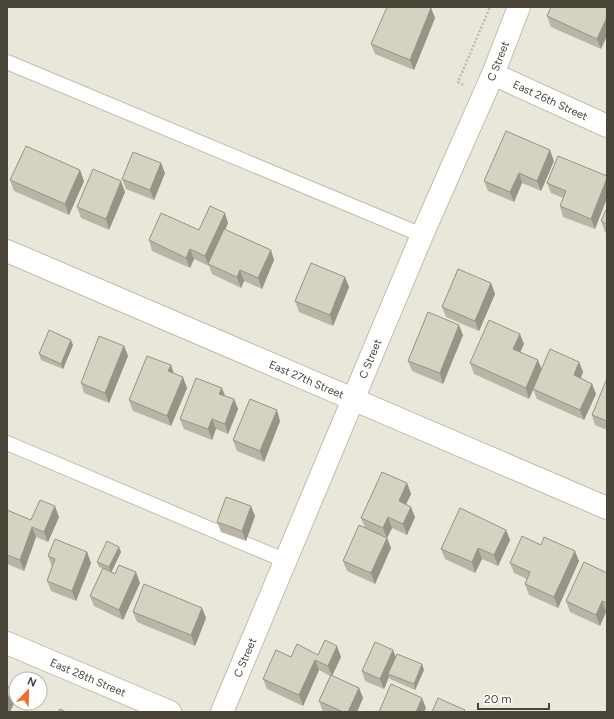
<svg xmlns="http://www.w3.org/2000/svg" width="614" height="719" viewBox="0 0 614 719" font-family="Figtree,sans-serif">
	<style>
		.residential { fill: #e8e7d9; fill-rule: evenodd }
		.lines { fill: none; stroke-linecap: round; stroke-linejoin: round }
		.lane-casing { stroke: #c0bdae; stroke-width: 16 }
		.street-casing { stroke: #c0bdae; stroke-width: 24 }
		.path { stroke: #c1bca0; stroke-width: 2.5; stroke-dasharray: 2 2; stroke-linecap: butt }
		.lane { stroke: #fff; stroke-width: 14 }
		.street { stroke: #fff; stroke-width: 22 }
		.wall { fill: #b8b5a6 }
		.shaded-wall { fill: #969387 }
		.building { fill: #d6d2c1; stroke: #969387 }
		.labels { text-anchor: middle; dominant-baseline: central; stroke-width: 4; stroke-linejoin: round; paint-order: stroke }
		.street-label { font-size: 11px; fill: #494639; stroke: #fff }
	</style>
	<rect width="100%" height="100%" fill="#f5f4eb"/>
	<path class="residential" d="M7,7H607V712H7ZM16,679H40V703H16Z"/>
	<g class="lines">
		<defs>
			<g id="lane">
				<path d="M7,62L422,235"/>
				<path d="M7,443L286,561"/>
			</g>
			<g id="street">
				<path id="s1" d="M493,74L607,126"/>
				<path id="s2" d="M7,251L607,508"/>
				<path id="s3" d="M7,643L170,712"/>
				<path id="s4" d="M222,712L422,235L493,74L519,7"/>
			</g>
		</defs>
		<use href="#lane" class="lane-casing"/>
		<use href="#street" class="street-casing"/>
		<path class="path" d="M463,85L458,82L490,7"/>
		<use href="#lane" class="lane"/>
		<use href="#street" class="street"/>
	</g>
	<g class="wall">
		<path d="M606,7L601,49L551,27L547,16Z"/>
		<path d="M431,8L435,18L414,70L375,54L371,44Z"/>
		<path d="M554,161L541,191L522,183L514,202L488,191L484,181Z"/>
		<path d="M165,173L154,200L126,189L122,179Z"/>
		<path d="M607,176V198L595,229L563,217L560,206L563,198L551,193L547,183Z"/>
		<path d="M10,180L84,181L69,215L14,191Z"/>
		<path d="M125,192L109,230L81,218L77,207Z"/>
		<path d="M607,208V233L605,232L601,221Z"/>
		<path d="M228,223L225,230L274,260L262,289L244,281L241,288L212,274L209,266L194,259L190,268L152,251L149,240L199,230Z"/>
		<path d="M345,277L349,287L333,326L299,312L295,301Z"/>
		<path d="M491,283L495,294L479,331L446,317L442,307Z"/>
		<path d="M463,335L443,384L412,371L408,361Z"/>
		<path d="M524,344L520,352L542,369L579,362L583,372L581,378L592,384L596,394L584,420L537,399L533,389L529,399L474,374L470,363Z"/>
		<path d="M73,345L63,369L41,360L39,354Z"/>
		<path d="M124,346L128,356L109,403L84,393L81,383Z"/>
		<path d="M171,365L174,373L187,388L171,426L133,411L129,400Z"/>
		<path d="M607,378V430L595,425L592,415Z"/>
		<path d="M225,396L234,399L238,409L228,434L216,429L212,440L184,429L180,419Z"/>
		<path d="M280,421L264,462L237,451L233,440Z"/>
		<path d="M407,483L411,494L406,504L415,517L407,535L392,528L387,538L391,548L375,584L347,571L343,561L365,528L361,518Z"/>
		<path d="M7,510L31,520L59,517L48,542L36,537L24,571L7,564Z"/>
		<path d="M255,516L246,541L221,532L217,522Z"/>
		<path d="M506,530L510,540L498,566L482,559L475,573L445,559L441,549Z"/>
		<path d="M87,552L91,563L76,601L51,591L47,581L52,567L48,556Z"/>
		<path d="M121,552L111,572L140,583L123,620L94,606L90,596L103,569L99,567L97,562Z"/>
		<path d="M579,561L558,608L529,595L525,584L527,579L514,573L510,563Z"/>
		<path d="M607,573V612H606L600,626L570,612L566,601Z"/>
		<path d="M202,608L206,618L195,646L137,622L133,612Z"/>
		<path d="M318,655L341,657L332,676L359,688L363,698L357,712H323L319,701L330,676L319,670L303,706L267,689L263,679L291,657Z"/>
		<path d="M396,657L424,670L415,690L390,679L389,677L384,689L365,681L362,671Z"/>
	</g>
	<g class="shaded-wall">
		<path d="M431,8L435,18L414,70L410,60Z"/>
		<path d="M607,17V36L601,49L597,39Z"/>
		<path d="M550,150L554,161L541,191L537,181Z"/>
		<path d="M161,163L165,173L154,200L150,190Z"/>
		<path d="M80,170L84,181L69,215L65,204Z"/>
		<path d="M519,173L522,183L514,202L510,192Z"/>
		<path d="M607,178V198L595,229L591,219Z"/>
		<path d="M121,181L125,192L109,230L106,219Z"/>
		<path d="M225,213L228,223L210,265L208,264L209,266L205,256Z"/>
		<path d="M190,249L194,259L190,268L186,258Z"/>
		<path d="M271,250L274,260L262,289L258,278Z"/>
		<path d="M240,270L244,281L241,288L237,277Z"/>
		<path d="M345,277L349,287L333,326L330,315Z"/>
		<path d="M491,283L495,294L479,331L475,321Z"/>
		<path d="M459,325L463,335L443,384L440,373Z"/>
		<path d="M520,334L524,344L517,359L513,349Z"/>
		<path d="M71,340L73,345L63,369L61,364Z"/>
		<path d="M124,346L128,356L109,403L105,393Z"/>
		<path d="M538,360L542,370L529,399L526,388Z"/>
		<path d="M579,362L583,372L577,386L574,375Z"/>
		<path d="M171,365L174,376L168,371Z"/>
		<path d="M183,377L187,388L171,426L167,416Z"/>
		<path d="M592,384L596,394L584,420L580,410Z"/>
		<path d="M222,388L226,398L219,394Z"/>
		<path d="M234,399L238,409L228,434L225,424Z"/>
		<path d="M277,410L280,421L264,462L260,451Z"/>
		<path d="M212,419L216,429L212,440L208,429Z"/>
		<path d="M407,483L411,494L403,511L399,501Z"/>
		<path d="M55,506L59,517L48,542L44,532Z"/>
		<path d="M251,506L255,516L246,541L242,531Z"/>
		<path d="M411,507L415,517L407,535L403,524Z"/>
		<path d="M388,517L392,528L387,538L391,548L375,584L371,573L387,538L383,528Z"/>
		<path d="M32,527L36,537L24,571L20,560Z"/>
		<path d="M506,530L510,540L498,566L494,555Z"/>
		<path d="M119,547L121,552L111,573L109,567Z"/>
		<path d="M478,548L482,559L475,573L472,562Z"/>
		<path d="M575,551L579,561L558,608L554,597Z"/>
		<path d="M87,552L91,563L76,601L72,591Z"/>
		<path d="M136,572L140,583L123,620L119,610Z"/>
		<path d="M602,601L606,612L600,626L596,615Z"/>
		<path d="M202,608L206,618L195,646L191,635Z"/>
		<path d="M337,646L341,657L332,676L328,666Z"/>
		<path d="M393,650L397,660L388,674L389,677L384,689L380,679Z"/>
		<path d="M315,660L319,670L303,706L299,695Z"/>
		<path d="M422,664L424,670L415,690L414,684Z"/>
		<path d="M359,688L363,698L357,712H348Z"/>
		<path d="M12,689L16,699L10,712H7V700Z"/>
		<path d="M422,698L426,708L424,712H416Z"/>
	</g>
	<g class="building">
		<path d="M387,7H428L431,8L410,60L371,44Z"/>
		<path d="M551,7H607V17L597,39L547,16Z"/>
		<path d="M506,131L550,150L537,181L519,173L510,192L484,181Z"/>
		<path d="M26,146L80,170L65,204L10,180Z"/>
		<path d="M133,152L161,163L150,190L122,179Z"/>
		<path d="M558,156L607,176V178L591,219L560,206L566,191L547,183Z"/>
		<path d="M93,169L121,181L106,219L77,207Z"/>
		<path d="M210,206L225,213L205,256L190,249L186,258L149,240L161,213L199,230Z"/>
		<path d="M607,208V224L601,221Z"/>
		<path d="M224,229L271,250L258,278L240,270L237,277L208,264Z"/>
		<path d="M311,263L345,277L330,315L295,301Z"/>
		<path d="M458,269L491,283L475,321L442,307Z"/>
		<path d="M428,312L459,325L440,373L408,361Z"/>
		<path d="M489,320L520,334L513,349L538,360L526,388L470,363Z"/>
		<path d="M49,330L71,340L61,364L39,354Z"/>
		<path d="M99,336L124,346L105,393L81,383Z"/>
		<path d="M550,349L579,362L574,375L592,384L580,410L533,389Z"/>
		<path d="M147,356L171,365L168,371L183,377L167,416L129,400Z"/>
		<path d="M196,378L222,388L219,394L234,399L225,424L212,419L208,429L180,419Z"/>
		<path d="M607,378V421L592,415Z"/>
		<path d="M250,399L277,410L260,451L233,440Z"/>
		<path d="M382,472L407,483L399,501L411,507L403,524L388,517L383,528L361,518Z"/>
		<path d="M226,497L251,506L242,531L217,522Z"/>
		<path d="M40,500L55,506L44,532L32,527L20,560L7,555V510L31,520Z"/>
		<path d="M460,508L506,530L494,555L478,548L472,562L441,549Z"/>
		<path d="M359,525L387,538L371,573L343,561Z"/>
		<path d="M522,536L541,545L544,537L575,551L554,597L525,584L530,572L510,563Z"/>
		<path d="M55,539L87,552L72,591L47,581L55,559L48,556Z"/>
		<path d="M107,541L119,547L109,567L97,562Z"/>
		<path d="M584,562L607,573V603L602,601L596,615L566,601Z"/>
		<path d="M119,565L136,572L119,610L90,596L103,568L115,574Z"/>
		<path d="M144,584L202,608L191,635L133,612Z"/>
		<path d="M325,640L337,646L328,666L315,660L299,695L263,679L276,650L291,657L297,644L318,655Z"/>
		<path d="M375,642L393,650L380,679L362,671Z"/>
		<path d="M397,654L422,664L414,684L388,674Z"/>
		<path d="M331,675L359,688L348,712H343L319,701Z"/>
		<path d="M391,684L422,698L416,712H379Z"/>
		<path d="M7,686L12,689L7,700Z"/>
		<path d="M438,698L465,710L464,712H432Z"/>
		<path d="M60,709L66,712H58Z"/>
	</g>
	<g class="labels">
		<g class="street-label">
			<text stroke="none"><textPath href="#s4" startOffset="707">C Street</textPath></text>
			<text stroke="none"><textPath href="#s1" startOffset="63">East 26th Street</textPath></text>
			<text stroke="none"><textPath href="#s4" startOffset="383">C Street</textPath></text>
			<text stroke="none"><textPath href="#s2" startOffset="326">East 27th Street</textPath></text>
			<text stroke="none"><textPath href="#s4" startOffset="59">C Street</textPath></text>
			<text stroke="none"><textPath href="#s3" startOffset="88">East 28th Street</textPath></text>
		</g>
	</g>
	<rect width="614" height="719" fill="none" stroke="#494639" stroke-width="16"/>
	<g transform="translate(28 691) rotate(23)"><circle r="19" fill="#ffffff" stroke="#b6b5b0"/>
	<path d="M0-3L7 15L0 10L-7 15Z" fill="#ef6e28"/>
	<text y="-6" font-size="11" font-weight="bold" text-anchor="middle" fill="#494639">N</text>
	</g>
	<path d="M478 703v6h71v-6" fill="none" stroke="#494639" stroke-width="2"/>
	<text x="484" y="703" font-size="12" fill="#494639" stroke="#ffffff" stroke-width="3" paint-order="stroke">20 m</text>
</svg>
